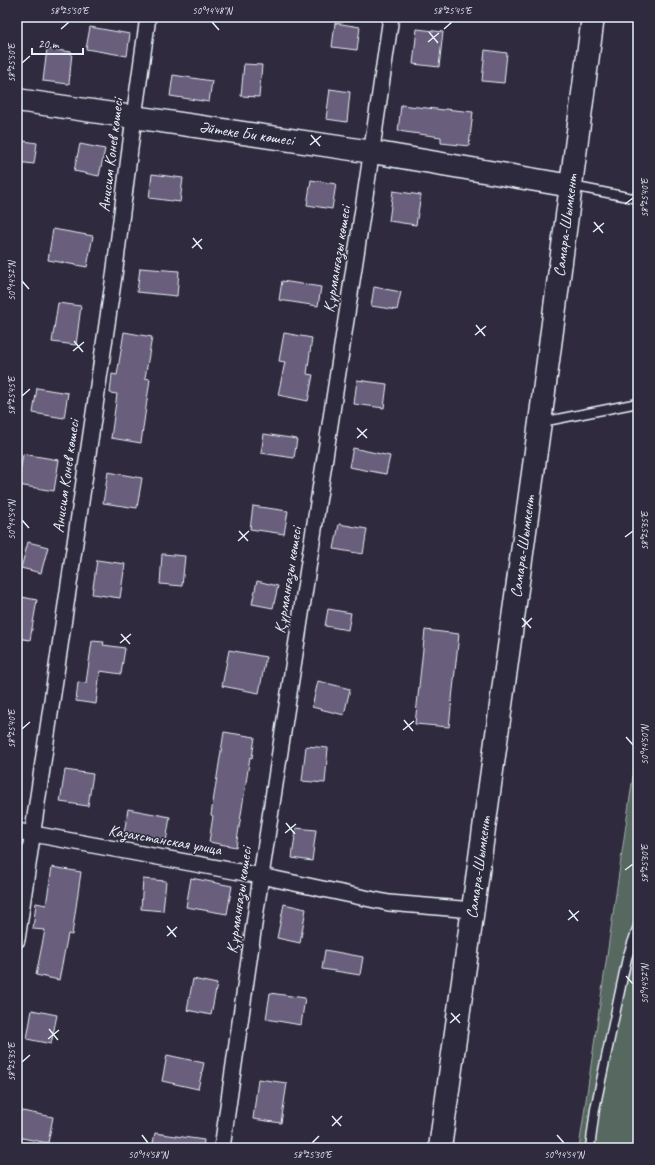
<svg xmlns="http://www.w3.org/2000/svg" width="655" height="1165" viewBox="0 0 655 1165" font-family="Caveat,sans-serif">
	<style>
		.green { fill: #57685f; stroke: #a0acac }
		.building { fill: #695e7b; stroke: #e8f1f8 }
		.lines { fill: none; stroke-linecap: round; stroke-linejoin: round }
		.service-casing { stroke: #e8f1f8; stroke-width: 11 }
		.minor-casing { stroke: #e8f1f8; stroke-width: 18 }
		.secondary-casing { stroke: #e8f1f8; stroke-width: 25 }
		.trunk-casing { stroke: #e8f1f8; stroke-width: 25 }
		.service { stroke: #2f2a3d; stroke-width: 8 }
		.minor { stroke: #2f2a3d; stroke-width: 15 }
		.secondary { stroke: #2f2a3d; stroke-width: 22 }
		.trunk { stroke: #2f2a3d; stroke-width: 22 }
		.ticks { fill: none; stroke: #e8f1f8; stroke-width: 1.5 }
		.labels { text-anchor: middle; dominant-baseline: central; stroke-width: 3; stroke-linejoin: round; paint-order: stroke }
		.street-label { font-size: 16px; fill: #e8f1f8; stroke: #2f2a3d }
		.neatline { fill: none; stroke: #e8f1f8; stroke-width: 1.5 }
		.ticks-label { font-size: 10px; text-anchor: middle; fill: #e8f1f8 }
	</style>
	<rect width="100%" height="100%" fill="#2f2a3d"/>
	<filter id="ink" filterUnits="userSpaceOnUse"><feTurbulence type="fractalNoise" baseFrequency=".025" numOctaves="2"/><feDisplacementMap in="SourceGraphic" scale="8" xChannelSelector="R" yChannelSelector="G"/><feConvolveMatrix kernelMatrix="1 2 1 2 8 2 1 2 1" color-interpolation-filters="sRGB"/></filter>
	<g filter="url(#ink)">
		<path class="green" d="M637,749L638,1148H579Z"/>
		<g class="building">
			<path d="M335,23L360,27L357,50L332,47Z"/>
			<path d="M90,27L130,34L127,56L86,49Z"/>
			<path d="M417,29L443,32L439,67L413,64Z"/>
			<path d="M47,49L72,52L69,84L43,81Z"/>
			<path d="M485,50L507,53L504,83L482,81Z"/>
			<path d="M244,64L262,65L259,97L241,96Z"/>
			<path d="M173,75L212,81L209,102L170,96Z"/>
			<path d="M330,89L350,92L347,122L326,119Z"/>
			<path d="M401,105L444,110L445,109L473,112L469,146L441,143V137L398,131Z"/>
			<path d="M17,140L37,143L34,164L17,162Z"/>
			<path d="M80,144L105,149L99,176L74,171Z"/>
			<path d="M152,174L183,178L180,202L149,198Z"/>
			<path d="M311,180L336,184L332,209L307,205Z"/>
			<path d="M393,191L421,195L416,225L389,221Z"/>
			<path d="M53,229L93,236L87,267L48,260Z"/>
			<path d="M140,268L179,271L177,296L137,292Z"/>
			<path d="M282,281L321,287L318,306L279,300Z"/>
			<path d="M374,287L401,292L397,310L371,306Z"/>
			<path d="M58,303L81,306L76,345L52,342Z"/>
			<path d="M124,332L152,337L145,378L150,379L141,443L111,438L117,394L110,393L112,374L117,375Z"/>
			<path d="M284,333L312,338L307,374L313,375L308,401L278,395L285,362L279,361Z"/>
			<path d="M357,380L387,384L384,408L354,404Z"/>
			<path d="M37,388L68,393L64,418L33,413Z"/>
			<path d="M264,434L297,439L294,458L261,453Z"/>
			<path d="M353,448L390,456L386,474L349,467Z"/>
			<path d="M23,454L59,460L54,491L18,485Z"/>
			<path d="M108,472L142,478L137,508L103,503Z"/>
			<path d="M253,506L288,511L284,534L250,529Z"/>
			<path d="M339,524L367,529L363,554L334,549Z"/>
			<path d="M28,542L48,547L41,573L21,568Z"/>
			<path d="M162,554L185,556L182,586L160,584Z"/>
			<path d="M97,560L125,564L120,598L92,594Z"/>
			<path d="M257,581L278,586L273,608L252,604Z"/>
			<path d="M17,596L37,600L30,640L17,638Z"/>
			<path d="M328,609L351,613L348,630L325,626Z"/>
			<path d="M425,630L459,634L449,727L415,724Z"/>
			<path d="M92,641L104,642L103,645L125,648L121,674L100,671L96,704L76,701L78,682L86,683Z"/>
			<path d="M229,650L266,657L259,693L222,686Z"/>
			<path d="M318,681L350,689L344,715L312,707Z"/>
			<path d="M224,732L255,737L252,758L250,757L236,847L209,842L213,816L211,815Z"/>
			<path d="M306,746L328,748L325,783L302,781Z"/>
			<path d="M65,770L93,774L88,806L60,802Z"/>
			<path d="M128,809L170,817L166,842L124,834Z"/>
			<path d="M296,828L316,830L312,861L292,858Z"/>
			<path d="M52,867L81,872L72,935L68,934L59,980L36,975L45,930L33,929L36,903L46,905Z"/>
			<path d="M191,878L232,886L227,914L186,907Z"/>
			<path d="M143,879L166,881L163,911L141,909Z"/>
			<path d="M284,904L306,909L300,943L277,938Z"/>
			<path d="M325,950L363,957L360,975L322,969Z"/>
			<path d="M193,979L217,984L211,1015L187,1010Z"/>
			<path d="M270,993L305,998L301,1025L266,1019Z"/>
			<path d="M32,1010L57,1015L51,1044L27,1039Z"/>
			<path d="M167,1055L204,1063L198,1089L162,1081Z"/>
			<path d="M258,1079L287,1083L281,1123L253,1119Z"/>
			<path d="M17,1110L53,1117L48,1143L17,1137Z"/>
			<path d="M155,1133L204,1140L203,1148H152Z"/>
		</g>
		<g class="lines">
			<defs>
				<g id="service">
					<path d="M572,186L638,199"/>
					<path d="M542,422L638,403"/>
					<path d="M590,1148L595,1109L627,958L638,926"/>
				</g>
				<g id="minor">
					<path d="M17,831L261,876L389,903L473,910"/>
					<path d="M17,940L114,276L134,117L148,17"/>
					<path d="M222,1148L261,876L368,176L391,17"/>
				</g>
				<g id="secondary">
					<path id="s1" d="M17,100L372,152L571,186"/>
				</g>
				<g id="trunk">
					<path id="s2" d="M440,1148L540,422L593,17"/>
				</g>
			</defs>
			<use href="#service" class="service-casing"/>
			<use href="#minor" class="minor-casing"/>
			<use href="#secondary" class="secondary-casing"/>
			<use href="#trunk" class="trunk-casing"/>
			<use href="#service" class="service"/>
			<use href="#minor" class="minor"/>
			<use href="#secondary" class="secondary"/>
			<use href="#trunk" class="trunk"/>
		</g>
	</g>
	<path class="ticks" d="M212,22L219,30M61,29L69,22M444,29L452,22M429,32L438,43M428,42L439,33M22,63L30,56M311,135L320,146M310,145L321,136M625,204L633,198M594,222L603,233M593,232L604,223M193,238L202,249M192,248L202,239M22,281L29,289M476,325L485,336M475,335L486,326M74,341L83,352M73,351L84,342M22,396L30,389M357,428L367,438M357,438L367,429M22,520L29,528M239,531L248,541M625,537L633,531M238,541L249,531M522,618L531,628M522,627L532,618M121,634L130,644M120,643L131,634M404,720L413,731M22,729L30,722M403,730L414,721M626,737L633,745M286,823L295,834M285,833L296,824M625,870L633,864M569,910L578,921M568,920L579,911M167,926L176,937M167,936L177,927M626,976L633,984M451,1013L460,1023M450,1023L460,1014M49,1029L58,1040M48,1039L59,1030M22,1062L30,1055M332,1116L341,1126M332,1126L342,1116M142,1135L148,1143M557,1135L564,1143M312,1143L319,1136"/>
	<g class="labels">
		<g class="street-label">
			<text stroke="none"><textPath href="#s1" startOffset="232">Әйтеке Би көшесі</textPath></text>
			<text transform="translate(111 155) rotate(-83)">Анисим Конев көшесі</text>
			<text stroke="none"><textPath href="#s2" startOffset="931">Самара-Шымкент</textPath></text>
			<text transform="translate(337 259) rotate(-81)">Құрманғазы көшесі</text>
			<text transform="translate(66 476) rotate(-82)">Анисим Конев көшесі</text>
			<text stroke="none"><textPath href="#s2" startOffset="607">Самара-Шымкент</textPath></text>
			<text transform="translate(288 580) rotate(-81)">Құрманғазы көшесі</text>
			<text transform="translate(165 840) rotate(10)">Казахстанская улица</text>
			<text stroke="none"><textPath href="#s2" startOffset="283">Самара-Шымкент</textPath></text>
			<text transform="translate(239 900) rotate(-82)">Құрманғазы көшесі</text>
		</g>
	</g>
	<rect width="655" height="1165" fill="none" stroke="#2f2a3d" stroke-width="44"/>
	<path d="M32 48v6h51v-6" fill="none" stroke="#e8f1f8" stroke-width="2"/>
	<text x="38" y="48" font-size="12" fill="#e8f1f8" stroke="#2f2a3d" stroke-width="3" paint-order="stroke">20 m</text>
	<rect x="22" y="22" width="611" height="1121" class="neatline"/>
	<g class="ticks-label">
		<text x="69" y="14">58°25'50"E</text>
		<text x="212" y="14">50°14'48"N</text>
		<text x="452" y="14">58°25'45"E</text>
		<text transform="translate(11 63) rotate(-90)" y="4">58°25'50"E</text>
		<text transform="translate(644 198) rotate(-90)" y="4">58°25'40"E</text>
		<text transform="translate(11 281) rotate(-90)" y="4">50°14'52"N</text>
		<text transform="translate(11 396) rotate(-90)" y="4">58°25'45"E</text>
		<text transform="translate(11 520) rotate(-90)" y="4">50°14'54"N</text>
		<text transform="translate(644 531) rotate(-90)" y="4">58°25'35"E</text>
		<text transform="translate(11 729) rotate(-90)" y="4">58°25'40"E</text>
		<text transform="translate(644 745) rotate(-90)" y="4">50°14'50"N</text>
		<text transform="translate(644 864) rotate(-90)" y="4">58°25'30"E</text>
		<text transform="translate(644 984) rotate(-90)" y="4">50°14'52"N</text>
		<text transform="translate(11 1062) rotate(-90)" y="4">58°25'35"E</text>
		<text x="148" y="1158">50°14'58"N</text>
		<text x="312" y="1158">58°25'30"E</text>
		<text x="564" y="1158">50°14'54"N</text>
	</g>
</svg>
